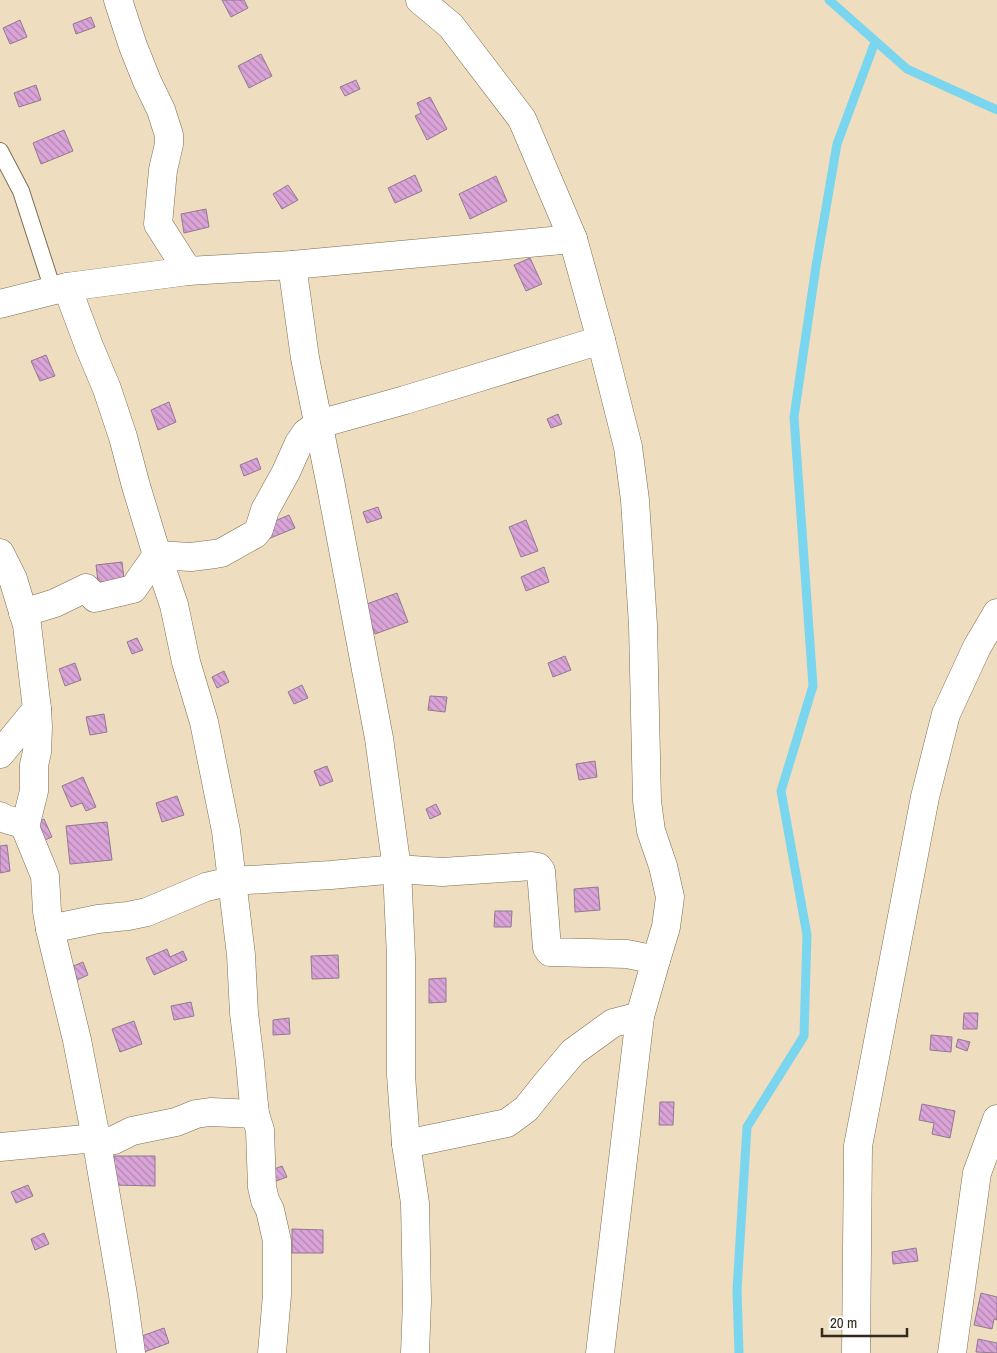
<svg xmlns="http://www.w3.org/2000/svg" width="997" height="1353" viewBox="0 0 997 1353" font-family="'Archivo Narrow',sans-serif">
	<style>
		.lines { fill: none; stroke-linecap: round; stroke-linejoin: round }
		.stream { stroke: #79d6ee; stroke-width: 9 }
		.building { fill: url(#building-back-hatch); stroke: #917990 }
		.lane-casing { stroke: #7c6d52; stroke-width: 18 }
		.street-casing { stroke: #7c6d52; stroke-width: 29 }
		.lane { stroke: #fff; stroke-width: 16 }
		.street { stroke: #fff; stroke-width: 28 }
	</style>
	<defs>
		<pattern id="building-back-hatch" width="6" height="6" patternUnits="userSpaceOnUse" patternTransform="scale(1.25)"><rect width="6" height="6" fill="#daa4d9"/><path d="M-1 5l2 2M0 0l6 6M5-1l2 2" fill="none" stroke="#b186af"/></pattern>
	</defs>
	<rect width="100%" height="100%" fill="#eeddbe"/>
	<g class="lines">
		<g class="stream">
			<path d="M829,0L907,69L997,110"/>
			<path d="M739,1353L737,1290L747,1127L804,1036L807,935L781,791L813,686L794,417L816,266L837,144L875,42"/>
		</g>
	</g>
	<g class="building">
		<path d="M222,0H244L248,8L231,17Z"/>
		<path d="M91,17L95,27L76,34L73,24Z"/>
		<path d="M20,20L27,37L10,44L3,28Z"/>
		<path d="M261,54L272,76L249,88L238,66Z"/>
		<path d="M356,80L360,89L345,96L340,87Z"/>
		<path d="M36,85L41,100L19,107L14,93Z"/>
		<path d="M430,97L447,129L427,140L415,116L421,113L417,103Z"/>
		<path d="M64,130L73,151L41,164L33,143Z"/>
		<path d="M415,175L422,191L395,203L388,188Z"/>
		<path d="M496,176L507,201L470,219L459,194Z"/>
		<path d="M288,185L298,200L282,209L273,194Z"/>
		<path d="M206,209L209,227L184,233L181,214Z"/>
		<path d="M530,258L542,284L526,291L514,265Z"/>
		<path d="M46,355L55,376L40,381L31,361Z"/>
		<path d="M169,402L176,422L158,430L151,410Z"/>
		<path d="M558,414L562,424L551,428L547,419Z"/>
		<path d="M257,458L261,469L244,476L240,465Z"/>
		<path d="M378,507L382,518L367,523L363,512Z"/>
		<path d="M289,515L295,528L268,539L263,526Z"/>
		<path d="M526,520L538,551L521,557L509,527Z"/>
		<path d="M122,562L125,587L99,590L96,565Z"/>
		<path d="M544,567L549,582L526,591L521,577Z"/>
		<path d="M397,593L408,622L375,634L364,605Z"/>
		<path d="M137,638L143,650L132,654L127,642Z"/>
		<path d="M565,656L571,670L553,677L548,663Z"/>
		<path d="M75,663L81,680L65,686L59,669Z"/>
		<path d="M224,671L229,682L217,688L212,677Z"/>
		<path d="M302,685L308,698L294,704L288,692Z"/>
		<path d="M430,696L447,697L445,712L428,710Z"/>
		<path d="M104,714L107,732L90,735L86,717Z"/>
		<path d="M595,761L597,777L579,780L576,764Z"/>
		<path d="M327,766L333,781L320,786L314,771Z"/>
		<path d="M83,777L96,807L86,811L82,803L71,807L62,786Z"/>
		<path d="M177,796L184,815L162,822L156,803Z"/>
		<path d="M436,804L441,814L430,819L426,809Z"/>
		<path d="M44,819L52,837L35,844L27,826Z"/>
		<path d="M107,822L112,860L70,864L66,826Z"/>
		<path d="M7,845L10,871L0,873V846Z"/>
		<path d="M598,887L600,910L575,912L574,889Z"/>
		<path d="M495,911H512L511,927H494Z"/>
		<path d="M167,949L170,957L183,951L187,960L154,975L146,958Z"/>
		<path d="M338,955L339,978L312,979L311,956Z"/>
		<path d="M83,962L88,975L77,980L71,967Z"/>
		<path d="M446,978V1002L429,1003V979Z"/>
		<path d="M191,1002L194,1016L174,1020L171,1006Z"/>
		<path d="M964,1013H978L977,1029H963Z"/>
		<path d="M289,1018L290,1034L273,1035V1020Z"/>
		<path d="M134,1021L142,1044L120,1052L112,1029Z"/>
		<path d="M931,1035L952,1037L951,1052L930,1050Z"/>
		<path d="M958,1039L970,1042L967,1051L956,1047Z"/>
		<path d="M660,1102H674L673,1125H659Z"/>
		<path d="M922,1104L955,1111L950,1138L932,1134L934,1123L919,1120Z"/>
		<path d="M114,1156H155V1186L114,1185Z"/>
		<path d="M282,1166L287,1177L268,1184L264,1173Z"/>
		<path d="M28,1185L33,1196L16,1203L11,1192Z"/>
		<path d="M292,1229L323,1230V1253H292Z"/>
		<path d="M44,1233L49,1244L35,1250L31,1239Z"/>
		<path d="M916,1248L918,1261L893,1264L892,1252Z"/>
		<path d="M981,1293L997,1297V1320L994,1319L992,1329L974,1325Z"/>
		<path d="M164,1328L169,1343L144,1352L139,1337Z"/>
		<path d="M978,1339L997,1343V1353L976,1352Z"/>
	</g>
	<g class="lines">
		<defs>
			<path id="lane" d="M0,151L21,191L53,290"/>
			<g id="street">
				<path d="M118,0L133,46L147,81L161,110L169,135V144L163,170L158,224L188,271"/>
				<path d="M420,0L451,26L522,119L573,239L601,340L628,447L635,500L643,625L647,801L651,831L663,866L670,897L666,927L656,960"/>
				<path d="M292,265L305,358L331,486L379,738L397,869L401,957V1075L406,1144L415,1203L417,1301L415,1353"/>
				<path d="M67,287L89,346L107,389L123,437L136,486L157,555L174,605L186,662L204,722L226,831L241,955L244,1013L250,1062L253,1095L255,1114L260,1130L262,1187L265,1200L270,1210L277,1241V1295L272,1353"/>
				<path d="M0,304L67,287L188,271L292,265L573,239"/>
				<path d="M0,553L13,579L27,625L37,709L38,727L37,752L34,765V791L25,827"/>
				<path d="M157,555L191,557L215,554L221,553L255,534L259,529L265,510L286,472L299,443L306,433L319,424L405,400L601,340"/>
				<path d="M23,613L55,603L86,588L95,598L133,589L157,555"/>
				<path d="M0,754L37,709"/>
				<path d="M0,816C8,822 18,820 25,827L45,876L47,911L50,929L77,1040L96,1138L123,1295L131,1353"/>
				<path d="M50,929L98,919L128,916L147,912L206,887L232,881L331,875L397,869L442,872L532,866L538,867L541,871L547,948L550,952L627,954L656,960L640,1016L600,1353"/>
				<path d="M406,1144L507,1123L526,1109L546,1084L573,1052L613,1023L640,1016"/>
				<path d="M0,1147L96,1138L106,1141L114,1140L132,1131L176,1122L196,1114L210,1112L255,1114"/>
				<path d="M856,1353L858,1146L881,1026L925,797L946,714L977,647L997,613"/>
				<path d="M952,1353L977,1173L997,1119"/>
			</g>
		</defs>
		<use href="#lane" class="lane-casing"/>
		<use href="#street" class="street-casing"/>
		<use href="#lane" class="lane"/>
		<use href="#street" class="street"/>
	</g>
	<path d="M822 1328v8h85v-8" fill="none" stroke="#312b1f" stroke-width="2.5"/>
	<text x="830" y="1328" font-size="15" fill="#312b1f" stroke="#ffffff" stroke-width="4" paint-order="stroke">20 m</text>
</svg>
